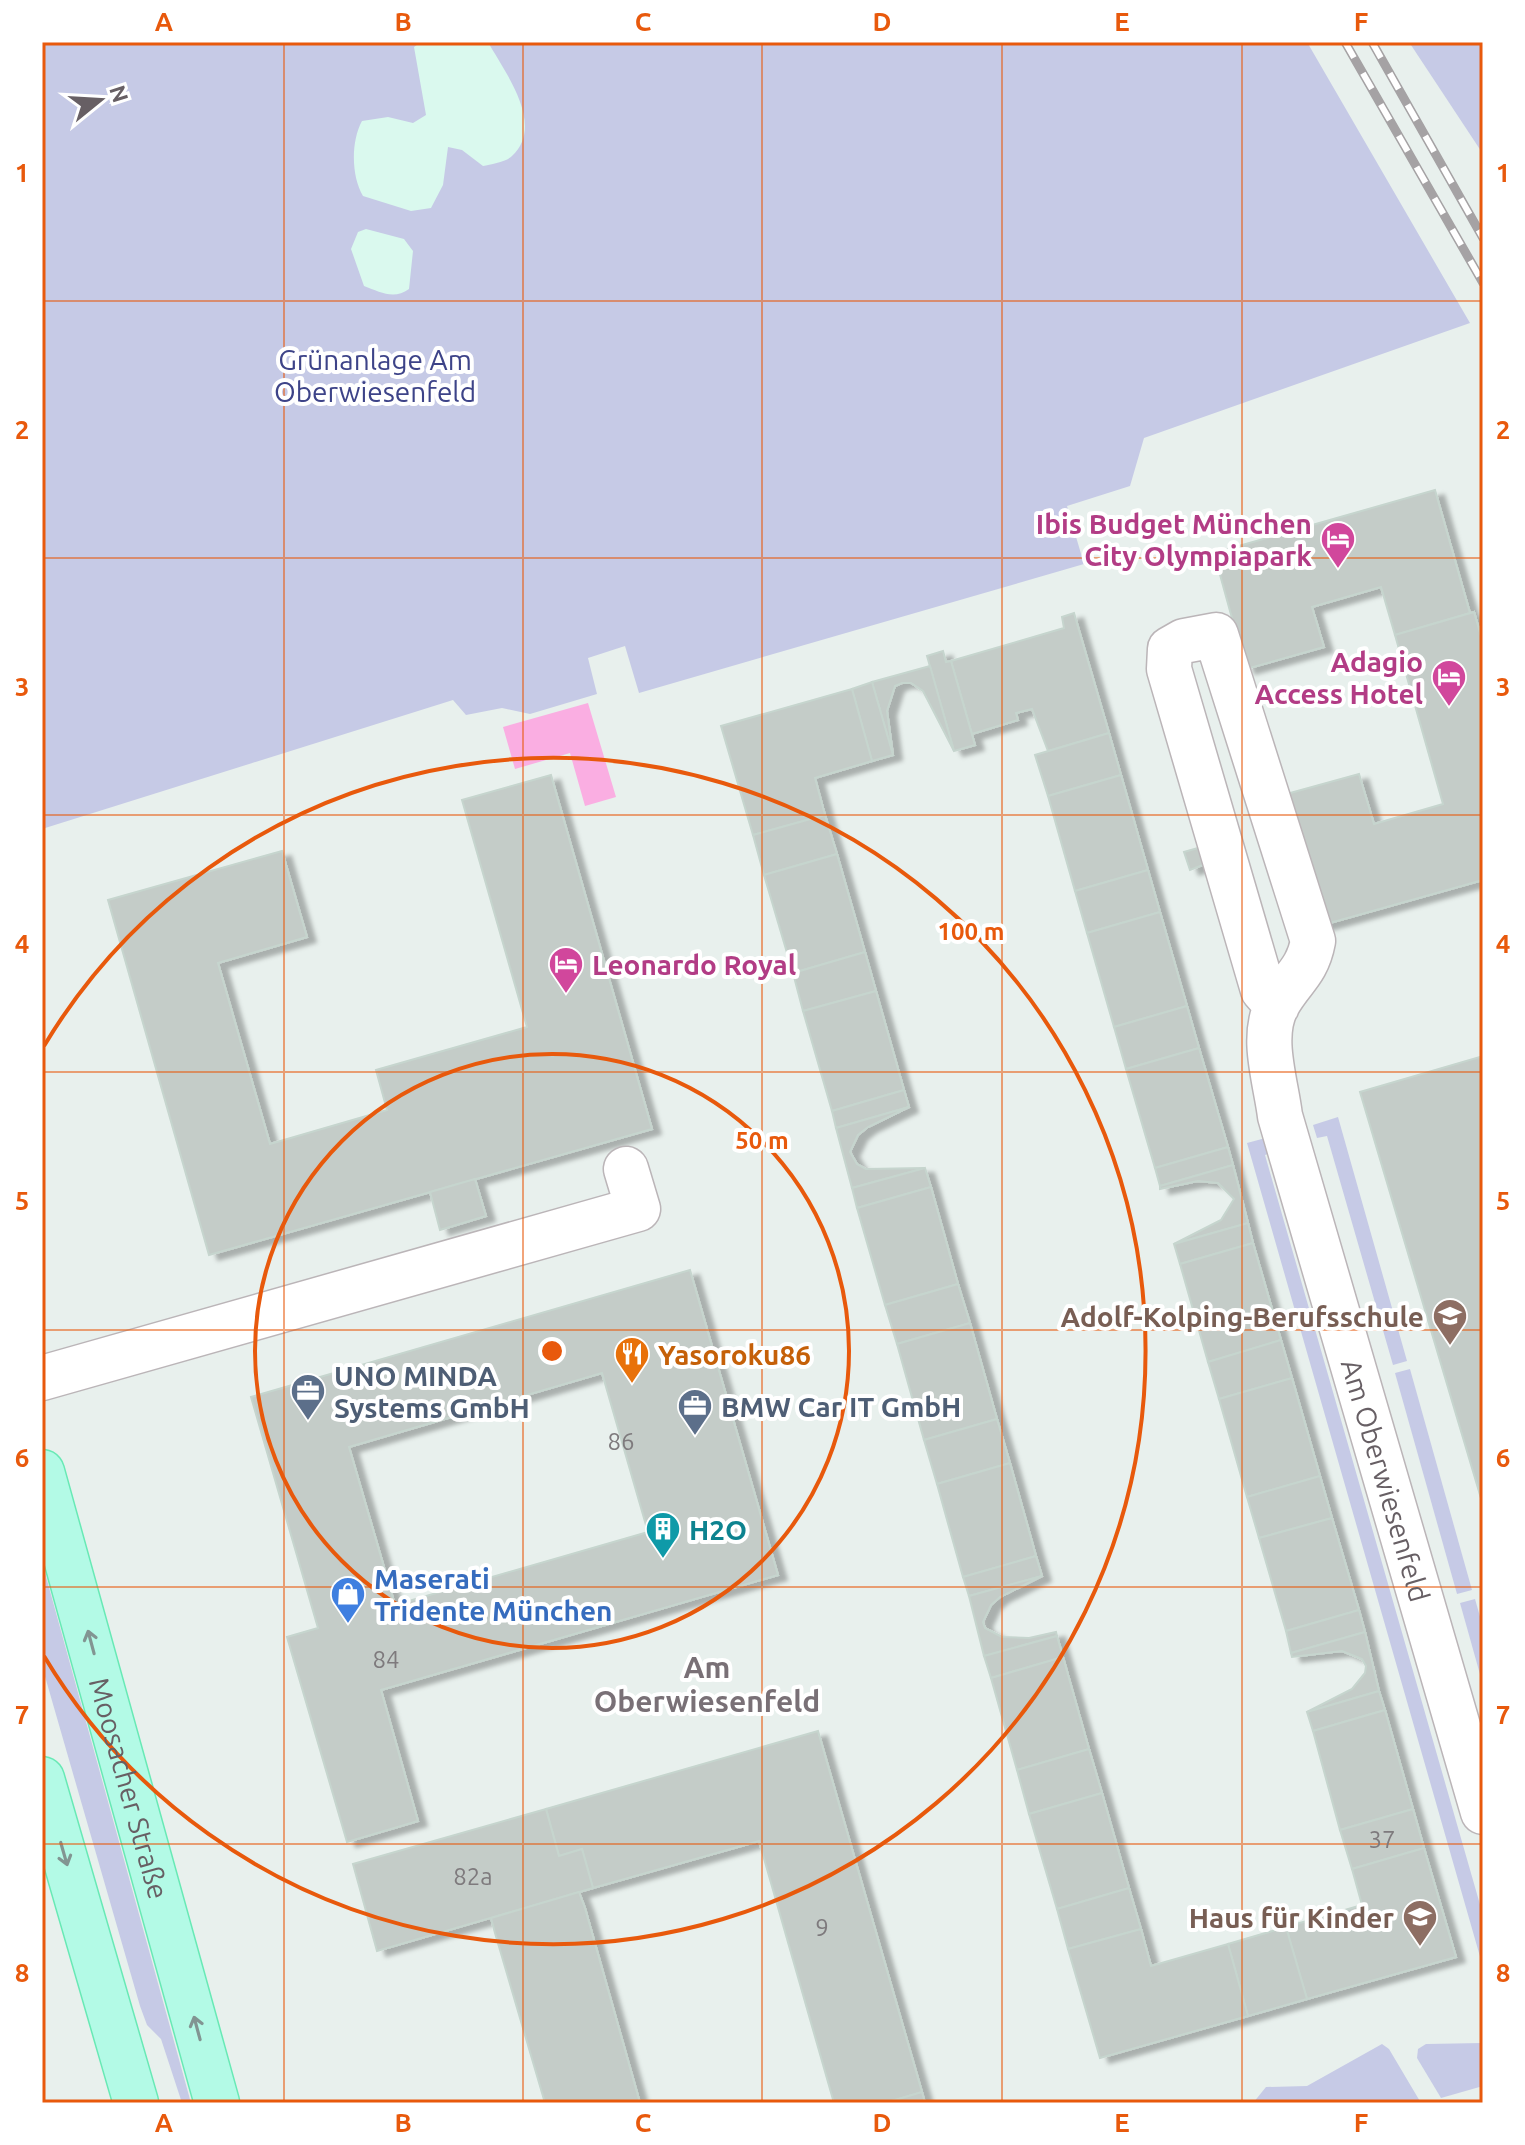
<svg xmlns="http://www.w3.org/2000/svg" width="1525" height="2145" viewBox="0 0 1525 2145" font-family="Ubuntu,sans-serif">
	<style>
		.green { fill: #c6cae6 }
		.sand { fill: #daf9ee }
		.water { fill: #faaee2 }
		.building { fill: #c4ccc8; stroke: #c6d5ce; stroke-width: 2; fill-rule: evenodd; filter: url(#shadow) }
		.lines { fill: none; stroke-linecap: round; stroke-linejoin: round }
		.minor-casing { stroke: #bbb5b8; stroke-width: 47 }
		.major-casing { stroke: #68e9b5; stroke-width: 47 }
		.minor { stroke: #fff; stroke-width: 44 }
		.major { stroke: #b3fae6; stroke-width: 44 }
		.rail-casing { stroke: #a5a2a4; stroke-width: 9 }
		.rail { stroke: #fff; stroke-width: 6; stroke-dasharray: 18; stroke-linecap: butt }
		.oneway { stroke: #829592 }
		.grid { fill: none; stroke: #e8590c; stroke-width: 2; stroke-opacity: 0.55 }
		.ring { fill: none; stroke: #e8590c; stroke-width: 4 }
		.labels { text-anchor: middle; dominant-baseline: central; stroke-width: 8; stroke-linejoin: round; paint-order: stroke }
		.number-label { font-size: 24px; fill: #7e7a7d }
		.park-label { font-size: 28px; fill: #3d4388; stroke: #fff }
		.hotel-label { font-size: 28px; font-weight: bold; fill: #b23c85; stroke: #fff; text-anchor: end }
		.education-label { font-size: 28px; font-weight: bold; fill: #785e54; stroke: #fff; text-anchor: end }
		.food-label { font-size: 28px; font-weight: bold; fill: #c56008; stroke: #fff; text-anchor: start }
		.service-label { font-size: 28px; font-weight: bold; fill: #4e5e75; stroke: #fff; text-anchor: start }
		.street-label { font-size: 28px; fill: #675f64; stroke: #fff }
		.culture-label { font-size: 28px; font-weight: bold; fill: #0d838f; stroke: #fff; text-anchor: start }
		.shop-label { font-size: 28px; font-weight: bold; fill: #366cbe; stroke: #fff; text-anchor: start }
		.neighbourhood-label { font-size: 30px; font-weight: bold; fill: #797076; stroke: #fff }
		.centre { fill: #e8590c; stroke: #fff; stroke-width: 4 }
		.ring-label { font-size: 24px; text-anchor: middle; font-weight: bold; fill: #e8590c; stroke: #fff; stroke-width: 8; stroke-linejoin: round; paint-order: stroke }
		.neatline { fill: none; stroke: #e8590c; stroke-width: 3 }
		.grid-label { font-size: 26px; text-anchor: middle; font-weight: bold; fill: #e8590c }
	</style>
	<defs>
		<filter id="shadow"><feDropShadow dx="9" dy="5" stdDeviation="2" flood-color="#0004"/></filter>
	</defs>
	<rect width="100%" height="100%" fill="#e8f0ed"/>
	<g class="green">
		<path d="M42,42H1307L1470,323L1144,438L1130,486L1067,506L1084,564L639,693L625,646L588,658L597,694L530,714L502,708L466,715L453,700L42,829Z"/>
		<path d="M1409,42H1483V154Z"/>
		<path d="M1338,1117L1407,1361L1393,1365L1327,1136L1317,1138L1313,1125Z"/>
		<path d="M1273,1136L1277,1151L1265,1155L1483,1915V1967L1247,1143Z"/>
		<path d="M1410,1369L1472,1590L1457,1594L1395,1373Z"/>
		<path d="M42,1562L191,2103H182L161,2039L147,2025L140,2006L42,1666Z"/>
		<path d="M1475,1599L1483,1627V1685L1460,1603Z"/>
		<path d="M1482,2043L1483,2086L1441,2098L1417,2058L1418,2049L1426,2044Z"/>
		<path d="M1382,2044L1389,2049L1421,2103H1253L1266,2087L1307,2086Z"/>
	</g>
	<g class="sand">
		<path d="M421,42H488C504,71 546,125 512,156C506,162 491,164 483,166L462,150L448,147L443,185L431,208L411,211L363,196C351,176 351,141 362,121L388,117L413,123L426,115L414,47Z"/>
		<path d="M366,229L404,239L413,251L409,289C394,300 380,292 364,286L351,249L358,232Z"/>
	</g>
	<path class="water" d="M588,703L616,797L585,806L570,753L515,769L503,727Z"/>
	<g class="building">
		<path d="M1435,490L1470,613L1395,635L1381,587L1312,607L1324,647L1246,669L1214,553Z"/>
		<path d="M1474,612L1483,643V880L1319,926L1283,795L1359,774L1374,824L1443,804L1395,635Z"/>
		<path d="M1074,613L1109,733L1048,751L1032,709L1016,713L1018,720L972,734L951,661L1064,628L1062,617Z"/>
		<path d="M943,651L946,662L951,661L975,745L954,751L927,656Z"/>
		<path d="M930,666L954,751L923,691L911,683H902L895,686L887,711L893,755L872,682Z"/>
		<path d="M872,682L893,755L872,761L852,689Z"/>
		<path d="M852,689L872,761L815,778L825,815L753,835L721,726Z"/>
		<path d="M1109,733L1121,775L1048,796L1035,755Z"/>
		<path d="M551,775L652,1129L209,1255L108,900L282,851L307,937L218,963L270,1144L387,1110L376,1070L527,1027L462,800Z"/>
		<path d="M1121,775L1148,870L1075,891L1048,796Z"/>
		<path d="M825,815L837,854L764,875L753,835Z"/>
		<path d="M1198,848L1203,865L1190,870L1184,852Z"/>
		<path d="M837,854L865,952L793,973L764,875Z"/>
		<path d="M1148,870L1160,912L1087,933L1075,891Z"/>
		<path d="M1160,912L1187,1006L1114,1027L1087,933Z"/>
		<path d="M865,952L876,991L803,1011L793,973Z"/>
		<path d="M876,991L904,1090L832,1111L803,1011Z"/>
		<path d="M1187,1006L1199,1048L1126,1069L1114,1027Z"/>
		<path d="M1199,1048L1228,1147L1155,1168L1126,1069Z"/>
		<path d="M1483,1056V1505L1360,1092Z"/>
		<path d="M904,1090L909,1107L836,1128L832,1111Z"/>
		<path d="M909,1107L868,1127L858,1135L850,1152L857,1164L866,1169L925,1168L852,1188L836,1128Z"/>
		<path d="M1228,1147L1233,1165L1160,1186L1155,1168Z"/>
		<path d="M1233,1165L1248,1223L1174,1244L1221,1220L1234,1199L1218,1183L1198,1181L1160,1189V1186Z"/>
		<path d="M925,1168L931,1187L857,1208L852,1188Z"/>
		<path d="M475,1179L486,1216L440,1230L430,1192Z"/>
		<path d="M931,1187L958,1284L885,1305L857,1208Z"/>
		<path d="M1248,1223L1253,1243L1180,1264L1174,1244Z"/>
		<path d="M1253,1243L1281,1340L1208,1362L1180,1264Z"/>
		<path d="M690,1270L778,1575L381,1690L418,1821L347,1842L287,1637L318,1628L251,1397ZM602,1373L648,1532L395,1605L349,1447Z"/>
		<path d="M958,1284L970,1323L897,1344L885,1305Z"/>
		<path d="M970,1323L997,1419L924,1440L897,1344Z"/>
		<path d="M1281,1340L1292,1378L1219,1399L1208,1362Z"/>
		<path d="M1292,1378L1320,1476L1247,1497L1219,1399Z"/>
		<path d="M997,1419L1010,1463L937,1484L924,1440Z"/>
		<path d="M1010,1463L1036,1556L963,1577L937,1484Z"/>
		<path d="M1320,1476L1332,1518L1259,1538L1247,1497Z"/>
		<path d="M1332,1518L1359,1610L1286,1631L1259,1538Z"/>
		<path d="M1036,1556L1042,1576L969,1596L963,1577Z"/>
		<path d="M1042,1576L1000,1597L991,1605L983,1622L985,1628L1002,1637L1029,1638L1056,1632L1057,1636L984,1656L969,1596Z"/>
		<path d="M1359,1610L1365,1632L1291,1653L1286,1631Z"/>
		<path d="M1365,1632L1379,1691L1307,1712L1352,1689L1365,1673L1366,1666L1362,1659L1342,1651L1292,1657L1291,1653Z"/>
		<path d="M1057,1636L1063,1657L991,1678L984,1656Z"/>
		<path d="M1063,1657L1089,1749L1017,1770L991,1678Z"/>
		<path d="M1379,1691L1385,1710L1313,1731L1307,1712Z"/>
		<path d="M1385,1710L1413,1809L1340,1830L1313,1731Z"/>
		<path d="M818,1731L922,2092L885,2103H834L759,1841L593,1888L582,1849L559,1856L546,1809Z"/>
		<path d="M1089,1749L1102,1793L1029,1814L1017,1770Z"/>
		<path d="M1102,1793L1129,1888L1057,1909L1029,1814Z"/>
		<path d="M546,1809L559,1856L582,1849L593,1888L377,1951L353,1864Z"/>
		<path d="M1413,1809L1424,1848L1352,1869L1340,1830Z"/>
		<path d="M1424,1848L1456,1957L1307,1999L1286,1927L1362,1905L1352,1869Z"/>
		<path d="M1129,1888L1141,1929L1068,1949L1057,1909Z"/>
		<path d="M579,1892L585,1908L640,2103H545L495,1933L491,1918Z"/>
		<path d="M1286,1927L1307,1999L1248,2016L1228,1944Z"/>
		<path d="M1141,1929L1151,1966L1228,1944L1248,2016L1100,2058L1068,1949Z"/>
		<path d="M922,2092L925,2103H885Z"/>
	</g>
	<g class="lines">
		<defs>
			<g id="minor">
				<path id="s1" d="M1277,1006L1263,990L1169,669L1170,649L1184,641L1216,635L1313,941C1307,973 1291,979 1277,1005C1260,1037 1276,1082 1280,1116L1483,1812"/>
				<path d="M42,1378L638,1209L626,1169"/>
			</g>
			<g id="major">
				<path id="s2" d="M42,1472L217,2103"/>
				<path d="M42,1779L136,2103"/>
			</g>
		</defs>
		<use href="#minor" class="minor-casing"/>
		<use href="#major" class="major-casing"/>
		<use href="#minor" class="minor"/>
		<use href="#major" class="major"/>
		<defs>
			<g id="rail">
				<path d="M1345,42L1483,283"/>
				<path d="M1372,42L1483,238"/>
			</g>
		</defs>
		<use href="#rail" class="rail-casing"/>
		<use href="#rail" class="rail"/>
	</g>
	<defs><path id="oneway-shaft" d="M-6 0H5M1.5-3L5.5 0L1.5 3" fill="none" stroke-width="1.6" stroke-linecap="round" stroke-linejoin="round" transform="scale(2)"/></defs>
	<g class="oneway">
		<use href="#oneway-shaft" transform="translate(91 1642) rotate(-105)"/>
		<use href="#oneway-shaft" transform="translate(64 1854) rotate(74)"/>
		<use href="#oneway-shaft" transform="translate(197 2028) rotate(-105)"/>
	</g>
	<path class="grid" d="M284,42V2103M523,42V2103M762,42V2103M1002,42V2103M1242,42V2103M42,301H1483M42,558H1483M42,815H1483M42,1072H1483M42,1330H1483M42,1587H1483M42,1844H1483"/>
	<g class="ring">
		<circle cx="552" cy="1351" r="297"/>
		<path d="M44 1046A593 593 0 1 1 44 1656"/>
	</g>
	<defs>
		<symbol id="hotel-pin" viewBox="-11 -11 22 30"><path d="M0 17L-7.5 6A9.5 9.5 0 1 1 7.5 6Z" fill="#d1479c" stroke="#fff"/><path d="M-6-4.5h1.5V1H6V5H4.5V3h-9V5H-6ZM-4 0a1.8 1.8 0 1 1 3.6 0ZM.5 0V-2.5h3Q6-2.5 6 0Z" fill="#fff"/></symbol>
		<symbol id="school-pin" viewBox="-11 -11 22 30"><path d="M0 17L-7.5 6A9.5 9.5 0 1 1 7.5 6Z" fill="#8d6e63" stroke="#fff"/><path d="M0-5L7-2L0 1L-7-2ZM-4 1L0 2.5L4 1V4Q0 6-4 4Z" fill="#fff"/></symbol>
		<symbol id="restaurant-pin" viewBox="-11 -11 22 30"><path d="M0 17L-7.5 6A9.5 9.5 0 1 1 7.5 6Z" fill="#e8710a" stroke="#fff"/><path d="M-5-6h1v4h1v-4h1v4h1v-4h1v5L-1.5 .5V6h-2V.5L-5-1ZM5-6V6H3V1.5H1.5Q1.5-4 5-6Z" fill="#fff"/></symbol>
		<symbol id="office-pin" viewBox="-11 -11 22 30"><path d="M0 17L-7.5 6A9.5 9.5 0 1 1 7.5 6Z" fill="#5c6f8a" stroke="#fff"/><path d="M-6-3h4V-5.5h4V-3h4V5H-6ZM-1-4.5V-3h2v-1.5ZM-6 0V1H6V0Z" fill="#fff"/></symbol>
		<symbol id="building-pin" viewBox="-11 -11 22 30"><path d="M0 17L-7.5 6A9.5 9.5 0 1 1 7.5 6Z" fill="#0f9aa8" stroke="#fff"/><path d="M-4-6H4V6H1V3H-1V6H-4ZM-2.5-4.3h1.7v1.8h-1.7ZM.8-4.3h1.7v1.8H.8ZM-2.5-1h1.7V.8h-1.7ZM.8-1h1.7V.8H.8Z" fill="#fff"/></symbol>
		<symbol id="shop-pin" viewBox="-11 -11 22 30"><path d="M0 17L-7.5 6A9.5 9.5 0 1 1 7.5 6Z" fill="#3f7fe0" stroke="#fff"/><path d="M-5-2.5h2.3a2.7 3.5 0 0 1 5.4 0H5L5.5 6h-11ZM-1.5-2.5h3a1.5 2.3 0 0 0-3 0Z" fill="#fff"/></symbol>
	</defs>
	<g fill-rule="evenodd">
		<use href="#hotel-pin" x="1318" y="519" width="40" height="54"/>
		<use href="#hotel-pin" x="1429" y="657" width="40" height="54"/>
		<use href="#hotel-pin" x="546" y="944" width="40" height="54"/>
		<use href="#school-pin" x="1430" y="1296" width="40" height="54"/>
		<use href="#restaurant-pin" x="612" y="1334" width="40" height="54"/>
		<use href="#office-pin" x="288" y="1371" width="40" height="54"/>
		<use href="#office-pin" x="675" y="1386" width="40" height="54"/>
		<use href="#building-pin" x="643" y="1509" width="40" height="54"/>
		<use href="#shop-pin" x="328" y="1574" width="40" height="54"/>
		<use href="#school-pin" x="1400" y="1897" width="40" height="54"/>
	</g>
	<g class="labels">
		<g class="number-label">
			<text x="621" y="1441">86</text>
			<text x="386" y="1659">84</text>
			<text x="1382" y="1839">37</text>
			<text x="473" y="1876">82a</text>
			<text x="822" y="1927">9</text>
		</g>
		<g class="park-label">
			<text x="375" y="359">Grünanlage Am<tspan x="375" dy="32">Oberwiesenfeld</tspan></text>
		</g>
		<g class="hotel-label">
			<text x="1312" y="523">Ibis Budget München<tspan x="1312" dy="32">City Olympiapark</tspan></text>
			<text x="1423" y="661">Adagio<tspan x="1423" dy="32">Access Hotel</tspan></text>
			<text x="592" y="964" text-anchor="start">Leonardo Royal</text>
		</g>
		<g class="education-label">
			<text x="1424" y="1316">Adolf-Kolping-Berufsschule</text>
			<text x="1394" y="1917">Haus für Kinder</text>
		</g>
		<g class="food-label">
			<text x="658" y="1354">Yasoroku86</text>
		</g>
		<g class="service-label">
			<text x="334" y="1375">UNO MINDA<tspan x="334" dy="32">Systems GmbH</tspan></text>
			<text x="721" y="1406">BMW Car IT GmbH</text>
		</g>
		<g class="street-label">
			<text stroke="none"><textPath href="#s1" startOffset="1312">Am Oberwiesenfeld</textPath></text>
			<text stroke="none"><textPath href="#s2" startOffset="328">Moosacher Straße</textPath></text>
		</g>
		<g class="culture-label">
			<text x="689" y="1529">H2O</text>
		</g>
		<g class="shop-label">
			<text x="374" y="1578">Maserati<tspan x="374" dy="32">Tridente München</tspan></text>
		</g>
		<g class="neighbourhood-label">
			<text x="707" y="1667">Am<tspan x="707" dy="34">Oberwiesenfeld</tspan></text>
		</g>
	</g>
	<circle cx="552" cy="1351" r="12" class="centre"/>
	<g class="ring-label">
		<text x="971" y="940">100 m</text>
		<text x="762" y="1149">50 m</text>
	</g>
	<rect width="1525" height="2145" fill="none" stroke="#ffffff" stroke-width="88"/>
	<g transform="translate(100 100) rotate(72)" stroke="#ffffff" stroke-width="6" paint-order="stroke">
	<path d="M0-6L14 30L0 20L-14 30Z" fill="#675f64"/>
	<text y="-12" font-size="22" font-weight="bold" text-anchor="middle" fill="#675f64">N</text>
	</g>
	<rect x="44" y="44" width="1437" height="2057" class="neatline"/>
	<g class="grid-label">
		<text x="164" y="31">A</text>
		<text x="403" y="31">B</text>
		<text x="643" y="31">C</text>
		<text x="882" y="31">D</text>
		<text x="1122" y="31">E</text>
		<text x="1361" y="31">F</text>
		<text x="22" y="182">1</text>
		<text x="1503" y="182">1</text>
		<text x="22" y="439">2</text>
		<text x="1503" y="439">2</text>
		<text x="22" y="696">3</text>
		<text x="1503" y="696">3</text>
		<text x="22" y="953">4</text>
		<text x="1503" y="953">4</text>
		<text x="22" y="1210">5</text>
		<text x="1503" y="1210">5</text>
		<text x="22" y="1467">6</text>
		<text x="1503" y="1467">6</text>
		<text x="22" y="1724">7</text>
		<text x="1503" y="1724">7</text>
		<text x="22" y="1982">8</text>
		<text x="1503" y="1982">8</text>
		<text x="164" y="2132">A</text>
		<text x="403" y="2132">B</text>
		<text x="643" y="2132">C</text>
		<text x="882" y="2132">D</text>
		<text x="1122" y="2132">E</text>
		<text x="1361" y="2132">F</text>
	</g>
</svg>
